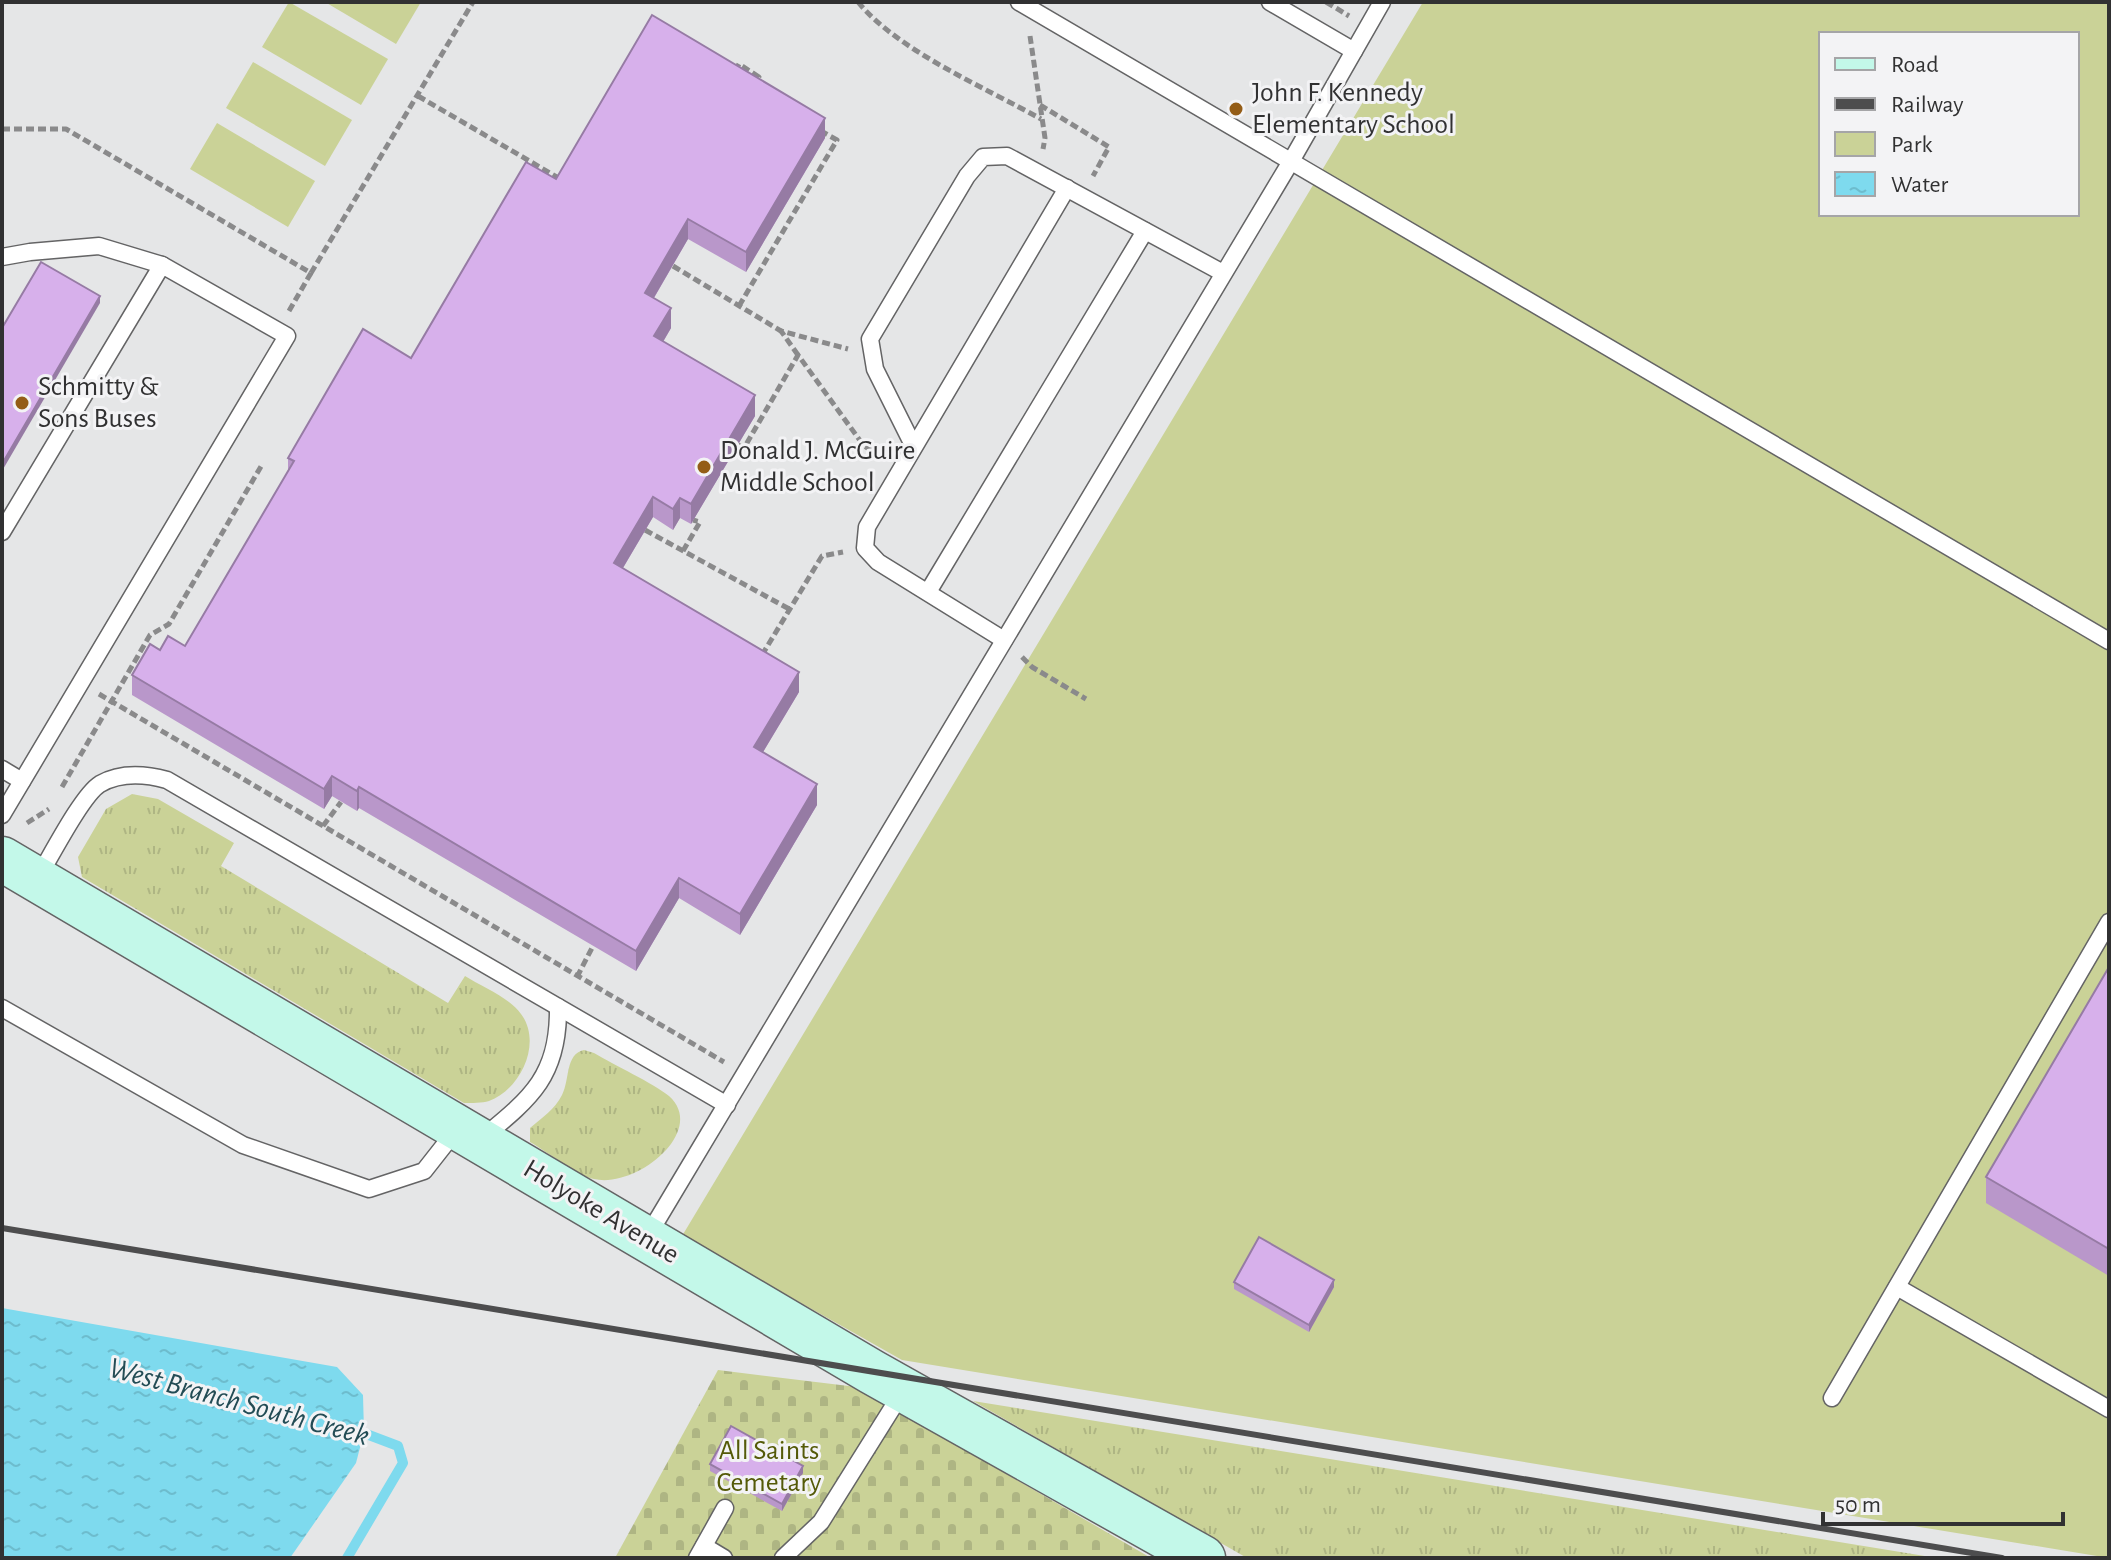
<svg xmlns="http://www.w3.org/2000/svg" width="2111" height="1560" viewBox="0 0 2111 1560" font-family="'Alegreya Sans',sans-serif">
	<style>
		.grass { fill: url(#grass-tufts) }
		.cemetery { fill: url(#cemetery-stones) }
		.park { fill: #cad297; fill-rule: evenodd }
		.water { fill: url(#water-ripples) }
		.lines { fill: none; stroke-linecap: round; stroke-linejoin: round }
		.stream { stroke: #7edaee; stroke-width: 10 }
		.lane-casing { stroke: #646465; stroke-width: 19 }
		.secondary-casing { stroke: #646465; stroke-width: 47 }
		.path { stroke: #8a8a8b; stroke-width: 5; stroke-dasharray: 8 4; stroke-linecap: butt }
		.lane { stroke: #fff; stroke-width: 16 }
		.secondary { stroke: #c3f8e9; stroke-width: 44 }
		.rail { stroke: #4d4d4e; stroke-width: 6 }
		.wall { fill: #b997ca }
		.shaded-wall { fill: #967ba4 }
		.building { fill: #d7b0eb; stroke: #967ba4; stroke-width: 2 }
		.poi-dot { fill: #945d17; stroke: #f3f3f5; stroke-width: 3 }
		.labels { text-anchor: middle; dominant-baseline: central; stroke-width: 6; stroke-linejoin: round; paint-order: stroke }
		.poi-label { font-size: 28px; fill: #313132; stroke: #f3f3f5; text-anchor: start }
		.street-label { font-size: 28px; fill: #313132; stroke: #f3f3f5 }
		.park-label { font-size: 28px; fill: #545a08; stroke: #f3f3f5 }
		.water-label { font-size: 30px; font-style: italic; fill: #234c55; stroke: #f3f3f5 }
	</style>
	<defs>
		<pattern id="grass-tufts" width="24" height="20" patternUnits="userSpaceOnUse" patternTransform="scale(2)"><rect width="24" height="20" fill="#cad297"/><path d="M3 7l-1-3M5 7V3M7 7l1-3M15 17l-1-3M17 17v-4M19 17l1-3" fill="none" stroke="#aeb583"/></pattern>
		<pattern id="cemetery-stones" width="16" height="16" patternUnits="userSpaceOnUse" patternTransform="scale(2)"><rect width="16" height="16" fill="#cad297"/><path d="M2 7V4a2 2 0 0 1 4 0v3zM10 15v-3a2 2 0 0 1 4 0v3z" fill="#aeb583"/></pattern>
		<pattern id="water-ripples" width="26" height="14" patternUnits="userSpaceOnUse" patternTransform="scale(2)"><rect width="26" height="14" fill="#7edaee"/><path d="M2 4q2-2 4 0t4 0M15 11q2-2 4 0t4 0" fill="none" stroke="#6dbccd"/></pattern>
	</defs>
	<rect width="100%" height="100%" fill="#e5e6e7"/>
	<g class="grass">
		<path d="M132,794L158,799L234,843L221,866L448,1003L465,976C482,987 509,997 521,1014C543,1043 520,1090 489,1101C482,1103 472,1103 464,1103L82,877L78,857L106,809Z"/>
		<path d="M584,1050L594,1053C614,1065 653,1083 669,1096C708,1131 636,1189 594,1179C578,1176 546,1151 530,1142V1128C542,1118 555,1109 562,1095C570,1080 565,1054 584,1050Z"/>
		<path d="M973,1401L1937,1558H1247Z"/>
	</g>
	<path class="cemetery" d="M718,1370L857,1387L1151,1558H615Z"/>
	<g class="park">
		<path d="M289,2L388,59L361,105L262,47Z"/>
		<path d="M325,2H421L396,44Z"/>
		<path d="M1423,2H2109V1558L902,1360L682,1236ZM1821,34H2077V214H1821Z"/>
		<path d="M253,62L352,120L325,166L226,108Z"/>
		<path d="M217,123L315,181L288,227L190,169Z"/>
	</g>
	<path class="water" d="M2,1308L337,1367L363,1395L364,1432L356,1463L290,1558H2Z"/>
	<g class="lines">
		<path class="stream" d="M347,1558L403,1463L398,1446L353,1429"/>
		<defs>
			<g id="lane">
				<path d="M1019,2L2109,641"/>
				<path d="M1270,2L1354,51"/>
				<path d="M2,257L30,252L99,246L162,265"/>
				<path d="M913,445L875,369L870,339L967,176L983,157L1007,156L1223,273"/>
				<path d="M2,532L162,265L287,336L2,815"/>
				<path d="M928,592L1145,231"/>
				<path d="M1004,640L878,562L865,548L867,527L1067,188"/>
				<path d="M2,769L22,781"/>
				<path d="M37,879C50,858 82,795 100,784C121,772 145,774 167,780L727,1105"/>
				<path d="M2,1008L243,1145L369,1189L424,1171L457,1129"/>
				<path d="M481,1139C531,1098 559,1076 558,1007"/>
				<path d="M647,1237L1290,163L1382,2"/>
				<path d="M1897,1287L2109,1409"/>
				<path d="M1832,1398L2109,922"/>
				<path d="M704,1546L724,1558"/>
				<path d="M697,1558L725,1508"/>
				<path d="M783,1558L821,1522L903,1391"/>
			</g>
			<path id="secondary" d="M2,859L872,1372L1203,1558"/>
		</defs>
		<use href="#lane" class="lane-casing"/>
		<use href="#secondary" class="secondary-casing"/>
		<g class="path">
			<path d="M858,2C898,51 986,88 1041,119"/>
			<path d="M1326,2L1349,16"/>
			<path d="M1030,36L1045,138L1043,149"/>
			<path d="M735,71L739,64L759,77L756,82"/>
			<path d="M418,96L562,180"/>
			<path d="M1040,105L1109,147L1093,176"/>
			<path d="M2,129H66L311,273L473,2"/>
			<path d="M673,266L781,331"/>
			<path d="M739,306L837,140L821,131"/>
			<path d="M289,311L311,273"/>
			<path d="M798,355L781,331L848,349"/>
			<path d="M738,445L744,448L798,355L864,446L881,456"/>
			<path d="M645,530L791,610"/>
			<path d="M683,551L700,522L693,520"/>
			<path d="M762,655L822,556L843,552"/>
			<path d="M1022,657L1032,667L1086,699"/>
			<path d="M99,694L724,1062"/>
			<path d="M62,787L150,635L169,624L263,463"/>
			<path d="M27,823L49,809"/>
			<path d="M323,826L341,802"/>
			<path d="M577,977L593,946"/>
		</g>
		<use href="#lane" class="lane"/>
		<use href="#secondary" class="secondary"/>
		<path class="rail" d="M2,1228L2002,1558"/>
	</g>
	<g class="wall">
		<path d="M825,138L746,272L688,239L654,298L671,328L663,342L755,416L691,524L680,518L673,530L653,517L623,568L799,692L763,752L817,805L740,935L679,898L636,971L359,808L357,811L332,796L324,809L132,695V675L160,650L185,646L288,472V458L411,358L556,179Z"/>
		<path d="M2109,967V1276L1986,1203V1177Z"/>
		<path d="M1234,1282L1334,1287L1309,1332L1234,1289Z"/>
		<path d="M710,1464L803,1473L782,1511L710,1471Z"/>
	</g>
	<g class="shaded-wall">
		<path d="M825,118V138L746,272V252Z"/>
		<path d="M688,219V239L645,313V293Z"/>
		<path d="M100,296V303L2,471V464Z"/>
		<path d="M671,308V328L654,357V336Z"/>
		<path d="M755,395V416L691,524V504Z"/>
		<path d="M653,497V517L614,583V563Z"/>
		<path d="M680,498V518L673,530V509Z"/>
		<path d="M799,672V692L754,767V747Z"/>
		<path d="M332,776V796L324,809V789Z"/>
		<path d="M817,784V805L740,935V914Z"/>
		<path d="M359,787V808L357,811V791Z"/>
		<path d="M679,878V898L636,971V951Z"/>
		<path d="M1334,1280V1287L1309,1332V1325Z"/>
		<path d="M803,1466V1473L782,1511V1504Z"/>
	</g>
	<g class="building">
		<path d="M652,15L825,118L746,252L688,219L645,293L671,308L654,336L755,395L691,504L680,498L673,509L653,497L614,563L799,672L754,747L817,784L740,914L679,878L636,951L359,787L357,791L332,776L324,789L132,675L150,644L160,650L168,636L185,646L294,461L288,458L363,329L411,358L526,162L556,179Z"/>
		<path d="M41,262L100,296L2,464V328Z"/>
		<path d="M2109,967V1249L1986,1177Z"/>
		<path d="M1259,1237L1334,1280L1309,1325L1234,1282Z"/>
		<path d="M731,1426L803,1466L782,1504L710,1464Z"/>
	</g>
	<g class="poi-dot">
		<circle cx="1236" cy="109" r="8"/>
		<circle cx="22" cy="403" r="8"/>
		<circle cx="704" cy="467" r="8"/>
	</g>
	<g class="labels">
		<g class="poi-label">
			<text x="1252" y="93">John F. Kennedy<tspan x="1252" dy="32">Elementary School</tspan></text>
			<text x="38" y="387">Schmitty &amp;<tspan x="38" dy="32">Sons Buses</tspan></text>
			<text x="720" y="451">Donald J. McGuire<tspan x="720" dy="32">Middle School</tspan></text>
		</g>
		<g class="street-label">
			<text transform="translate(601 1212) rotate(31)">Holyoke Avenue</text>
		</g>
		<g class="park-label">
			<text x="769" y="1451">All Saints<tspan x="769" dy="32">Cemetary</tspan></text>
		</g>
		<g class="water-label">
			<text transform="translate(239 1402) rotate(15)">West Branch South Creek</text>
		</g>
	</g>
	<rect width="2111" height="1560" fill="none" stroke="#313132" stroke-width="8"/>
	<rect x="1819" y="32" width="260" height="184" fill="#f3f3f5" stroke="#a5a5a7" stroke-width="2"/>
	<rect x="1835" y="58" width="40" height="12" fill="#c3f8e9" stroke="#a5a5a7" stroke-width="2"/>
	<text x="1891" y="72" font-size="24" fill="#313132">Road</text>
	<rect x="1835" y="98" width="40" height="12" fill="#4d4d4e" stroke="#a5a5a7" stroke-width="2"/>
	<text x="1891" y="112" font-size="24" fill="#313132">Railway</text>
	<rect x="1835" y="132" width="40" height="24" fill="#cad297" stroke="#a5a5a7" stroke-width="2"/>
	<text x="1891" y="152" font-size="24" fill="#313132">Park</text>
	<rect x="1835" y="172" width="40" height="24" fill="url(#water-ripples)" stroke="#a5a5a7" stroke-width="2"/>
	<text x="1891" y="192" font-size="24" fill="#313132">Water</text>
	<path d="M1823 1512v12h240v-12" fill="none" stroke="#313132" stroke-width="4"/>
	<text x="1835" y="1512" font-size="24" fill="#313132" stroke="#f3f3f5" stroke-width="6" paint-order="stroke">50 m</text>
</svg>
